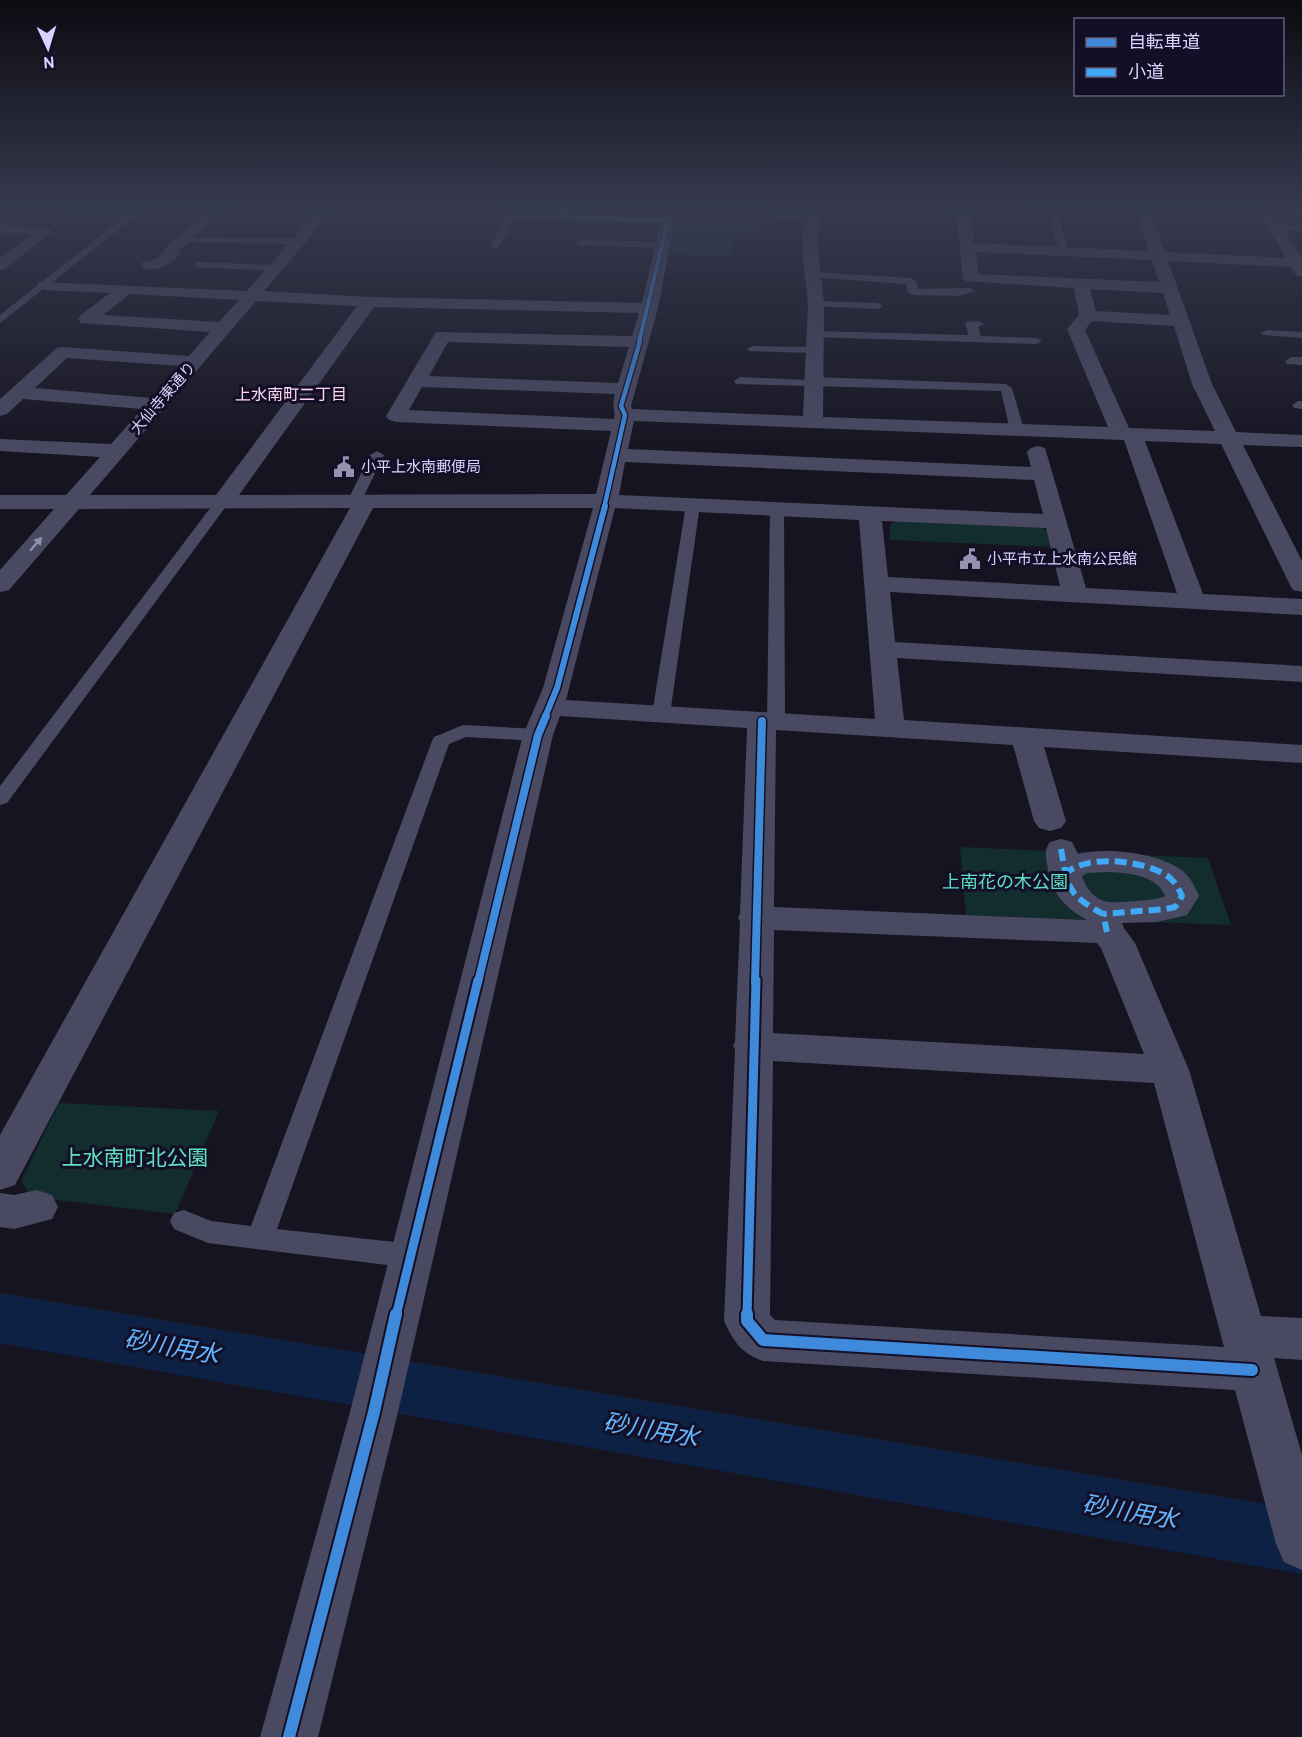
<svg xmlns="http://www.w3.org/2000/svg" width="1302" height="1737" font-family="Overpass,'Noto Sans JP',sans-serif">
<rect width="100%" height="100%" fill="#161421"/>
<!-- green -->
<g fill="#132c2d">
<path d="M675 220 739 221 803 241 762 229 761 233 735 232 730 256 672 254 668 253Z"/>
<path d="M899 520 1039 526 1049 532 1051 547 890 540V524Z"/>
<path d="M960 847 1208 858 1231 925 966 915Z"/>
<path d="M59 1103 219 1111 175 1214 32 1197 21 1181Z"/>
</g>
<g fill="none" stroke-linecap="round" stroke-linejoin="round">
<!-- canal -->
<path fill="#0d2144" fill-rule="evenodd" d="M0 1293 1302 1510V1574L0 1343Z"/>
<!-- lane -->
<g fill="#4a4962" fill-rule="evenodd">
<path d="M1048 210H1057L1069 252 1067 254 1059 252Z"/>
<path d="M132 211 140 213 0 323V315Z"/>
<path d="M509 214H560L565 217 560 220 515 219 498 248H492L490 246Z"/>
<path d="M777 214 811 215 816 218 811 221 774 219V215Z"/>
<path d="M1277 225 1302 226V232L1274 230V226Z"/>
<path d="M182 237 299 238 304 241 299 244 179 242V238Z"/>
<path d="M581 240 662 242 667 245 662 248 578 245 576 243Z"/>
<path d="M199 262 276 265 281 268 276 271 195 267V263Z"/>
<path d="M813 272 911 278 916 281 918 289 970 288 975 291 959 296 913 295 908 292 906 284 809 277 808 275Z"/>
<path d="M816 301 878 303 883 306 878 309 812 306V302Z"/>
<path d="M978 321 984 324 978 327 981 336 1036 338 1042 341 1036 344 814 337 808 334 814 331 969 335 965 324 967 322Z"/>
<path d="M1267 330 1302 332V338L1263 335 1261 333Z"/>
<path d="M753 346 814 347 820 350 814 353 749 351 747 349Z"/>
<path d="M1291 357H1302V365L1287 364 1285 361Z"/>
<path d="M740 377 810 380 815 377 1006 384 1012 388 1024 430 1017 434 1010 430 1001 391 736 384 734 381Z"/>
<path d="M1298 401H1302V409L1294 408 1292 405Z"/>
<path d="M377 451 384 455 361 502 359 505H349L347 502 370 455Z"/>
<path d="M222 498 229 502 227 505 7 803 0 805V786L217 499Z"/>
<path d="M693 501 700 505 670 714 667 718H655L652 714 686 505Z"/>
<path d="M777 505 784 509 785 722 782 726H770L767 722 770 509Z"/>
<path d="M463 725 538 729 545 731 547 735 545 739 538 741 466 737 449 744 277 1229 412 1244 422 1248 426 1256 422 1264 412 1268 208 1243 174 1229 170 1221 174 1213 184 1210 211 1221 251 1226 432 741 434 737Z"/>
</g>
<!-- street -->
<g fill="#4a4962" fill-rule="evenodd">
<path d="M60 210H140L142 213 135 217 67 214Z"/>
<path d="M206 210H222L179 251 180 254C172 265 157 272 143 268L141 265 143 262C160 258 158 260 166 247Z"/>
<path d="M318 210H333L264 291 369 297 642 303 660 224 560 221 553 217 556 210H570L569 213 673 217 675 220 658 308 631 406 632 409 803 416 808 304 802 249 805 210H819L818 249 824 304 823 417 1108 427 1067 329 1079 315 1074 288 965 281 963 278 956 210H970L974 243 1149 251 1136 210H1150L1165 252 1286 258 1258 210H1272L1302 258V277L1296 275 1291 267 1168 261 1212 384 1236 432 1302 435V447L1243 445 1302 561V592L1293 590 1290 585 1221 444 1145 441 1203 594 1302 599V615L890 592 895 642 1302 666V682L897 658 904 720 1302 745V763L1044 747 1066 821 1061 828 1050 831 1039 828 1034 821 1013 745 776 730 774 907 1087 920C1062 906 1051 891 1047 864 1046 855 1044 850 1050 842L1061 839 1072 842 1078 854C1106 847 1156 853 1180 869 1189 875 1195 886 1199 896L1187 915 1157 922 1122 923 1124 928 1135 943 1189 1070 1261 1316 1302 1318V1360L1274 1358 1302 1455V1570L1284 1562 1276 1544 1235 1390 763 1361C741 1353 734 1342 724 1321L735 1049 733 1046 735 1042 740 921 738 918 740 914 747 728 560 716 553 735 398 1412 318 1737H260L350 1412 523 735 543 688 593 508H373L15 1185 0 1190V1135L350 508 79 509 9 590 0 592V570L54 509H0V495H66L100 457 0 451V439L111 444 142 409 23 399 7 414 0 416V399L57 348 63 347 189 356 210 332 81 323 78 319 81 315 110 293 45 290 37 285 39 282 247 291ZM976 252 1152 260 1159 282 978 274ZM1090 289 1163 293 1170 315 1096 311ZM130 294 239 300 219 322 103 315ZM256 301 357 306 216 495H90ZM374 307 639 313 632 336 436 332 386 416 389 420 396 422 611 431 596 494 239 495ZM1092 321 1174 326 1192 384 1215 431 1129 428 1085 330ZM448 342 629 347 618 383 429 376ZM67 358 180 366 152 398 35 388ZM422 387 615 394C611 408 616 410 614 419L409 410ZM634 421 1124 440 1177 593 1086 588 1045 448 1038 446 1031 448 1027 452 1031 467 628 449ZM625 462 1034 480 1043 514 619 495ZM615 508 859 520 875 719 566 700ZM882 521 1046 528 1060 586 888 577ZM1109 872C1128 873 1157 875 1165 896 1161 900 1116 903 1108 902 1095 900 1085 887 1082 876L1087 873ZM774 930 1097 943 1101 948 1144 1054 773 1033ZM773 1061 1154 1083 1224 1347 775 1320 770 1315Z"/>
<path d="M0 225 46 227 53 231 6 268 0 270V258L31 235 0 233Z"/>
<path d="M37 1190 52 1195 58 1207 52 1219 14 1229 0 1227V1193L14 1195Z"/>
</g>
<!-- secondary -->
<path fill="#575674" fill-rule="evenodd" d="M0 210H14L0 219Z"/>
<!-- quiet -->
<g stroke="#3fa9f5" stroke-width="6" stroke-dasharray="12 6" stroke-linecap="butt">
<path d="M1061 849C1068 888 1067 894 1103 914L1107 932"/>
<path d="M1064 875C1085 853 1145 860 1169 877 1175 882 1179 889 1182 896L1175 907 1166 909 1103 914"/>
</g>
<defs>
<path id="cycleway-far5" d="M563 210 560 217 668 220 639 342"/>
<path id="cycleway-far4" d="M604 508 625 415 621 406 640 341"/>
<path id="cycleway-far3" d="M545 717 557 688 605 506"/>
<g id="cycleway-far2">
<path d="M478 982 538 735 546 716"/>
<path d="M755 982 762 721"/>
</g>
<g id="cycleway-far1">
<path d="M396 1316 478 980"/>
<path d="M747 1316 756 980"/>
</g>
<g id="cycleway">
<path d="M747 1314V1321L763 1340 1252 1370"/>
<path d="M289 1737 374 1412 396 1314"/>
</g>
</defs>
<!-- cycleway-far5 casing -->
<use href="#cycleway-far5" stroke="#130f26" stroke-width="5"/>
<!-- cycleway-far4 casing -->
<use href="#cycleway-far4" stroke="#130f26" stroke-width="7"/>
<!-- cycleway-far3 casing -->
<use href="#cycleway-far3" stroke="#130f26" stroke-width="9"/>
<!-- cycleway-far2 casing -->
<use href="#cycleway-far2" stroke="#130f26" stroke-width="11"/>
<!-- cycleway-far1 casing -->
<use href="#cycleway-far1" stroke="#130f26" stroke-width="13"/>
<!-- cycleway casing -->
<use href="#cycleway" stroke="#130f26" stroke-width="16"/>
<!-- cycleway-far5 -->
<use href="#cycleway-far5" stroke="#408adc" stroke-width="4"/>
<!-- cycleway-far4 -->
<use href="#cycleway-far4" stroke="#408adc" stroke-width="4.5"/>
<!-- cycleway-far3 -->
<use href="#cycleway-far3" stroke="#408adc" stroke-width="6"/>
<!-- cycleway-far2 -->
<use href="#cycleway-far2" stroke="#408adc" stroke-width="8"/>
<!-- cycleway-far1 -->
<use href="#cycleway-far1" stroke="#408adc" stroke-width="9"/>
<!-- cycleway -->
<use href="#cycleway" stroke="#408adc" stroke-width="12"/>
</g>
<!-- one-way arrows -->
<defs><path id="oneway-solid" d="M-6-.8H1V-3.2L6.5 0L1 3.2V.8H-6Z" transform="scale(1.5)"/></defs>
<use fill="#928eb0" href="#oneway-solid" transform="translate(36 544) rotate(-49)"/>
<!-- sky -->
<linearGradient id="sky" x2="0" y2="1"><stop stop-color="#0c0b12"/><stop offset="0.46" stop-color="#363a4e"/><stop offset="1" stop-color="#363a4e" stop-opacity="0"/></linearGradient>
<rect width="1302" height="453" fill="url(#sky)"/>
<!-- icons -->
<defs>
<symbol id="civic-bare" viewBox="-9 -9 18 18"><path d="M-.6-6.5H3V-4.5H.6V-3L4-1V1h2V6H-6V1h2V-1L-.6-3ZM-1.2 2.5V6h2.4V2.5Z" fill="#9591b1" stroke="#130f26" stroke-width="2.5" paint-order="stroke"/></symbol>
</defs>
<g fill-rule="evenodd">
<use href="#civic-bare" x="329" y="452" width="30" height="30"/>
<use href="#civic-bare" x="955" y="544" width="30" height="30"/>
</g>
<g text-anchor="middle" stroke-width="6" stroke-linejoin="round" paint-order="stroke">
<!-- far-street labels -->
<g font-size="15" fill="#d9d4ff" stroke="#130f26">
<text transform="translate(163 398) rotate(-49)" y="5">大仙寺東通り</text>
</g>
<!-- far-poi labels -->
<g font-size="15" fill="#d9d4ff" stroke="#130f26" text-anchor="start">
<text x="361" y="472">小平上水南郵便局</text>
<text x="987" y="564">小平市立上水南公民館</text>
</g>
<!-- far-neighbourhood labels -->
<g font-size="16" fill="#ffd6f0" stroke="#130f26">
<text x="291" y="400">上水南町二丁目</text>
</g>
<!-- park labels -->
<g font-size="18" fill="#5fe0c0" stroke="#130f26">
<text x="1005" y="888">上南花の木公園</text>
</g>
<!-- near-park labels -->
<g font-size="21" fill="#5fe0c0" stroke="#130f26">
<text x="135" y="1165">上水南町北公園</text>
</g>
<!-- near-water labels -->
<g font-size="24" font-style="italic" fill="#62b6ff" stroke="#130f26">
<text transform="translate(172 1347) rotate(10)" y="8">砂川用水</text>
<text transform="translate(651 1430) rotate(10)" y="8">砂川用水</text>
<text transform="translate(1130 1512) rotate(10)" y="8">砂川用水</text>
</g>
</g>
<!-- legend -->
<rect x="1074" y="18" width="210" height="78" fill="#130f26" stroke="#625e7d" stroke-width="1.5"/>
<rect x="1086" y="38" width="30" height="9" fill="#408adc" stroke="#625e7d" stroke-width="1.5"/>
<text x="1128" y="48" font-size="18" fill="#d9d4ff">自転車道</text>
<rect x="1086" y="68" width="30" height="9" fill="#3fa9f5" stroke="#625e7d" stroke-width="1.5"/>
<text x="1128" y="78" font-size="18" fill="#d9d4ff">小道</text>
<!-- north arrow -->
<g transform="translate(48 48) rotate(176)" stroke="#130f26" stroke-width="4.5" paint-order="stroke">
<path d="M0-4.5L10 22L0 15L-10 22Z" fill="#d9d4ff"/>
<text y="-9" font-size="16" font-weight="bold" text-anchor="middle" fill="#d9d4ff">N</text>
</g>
</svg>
